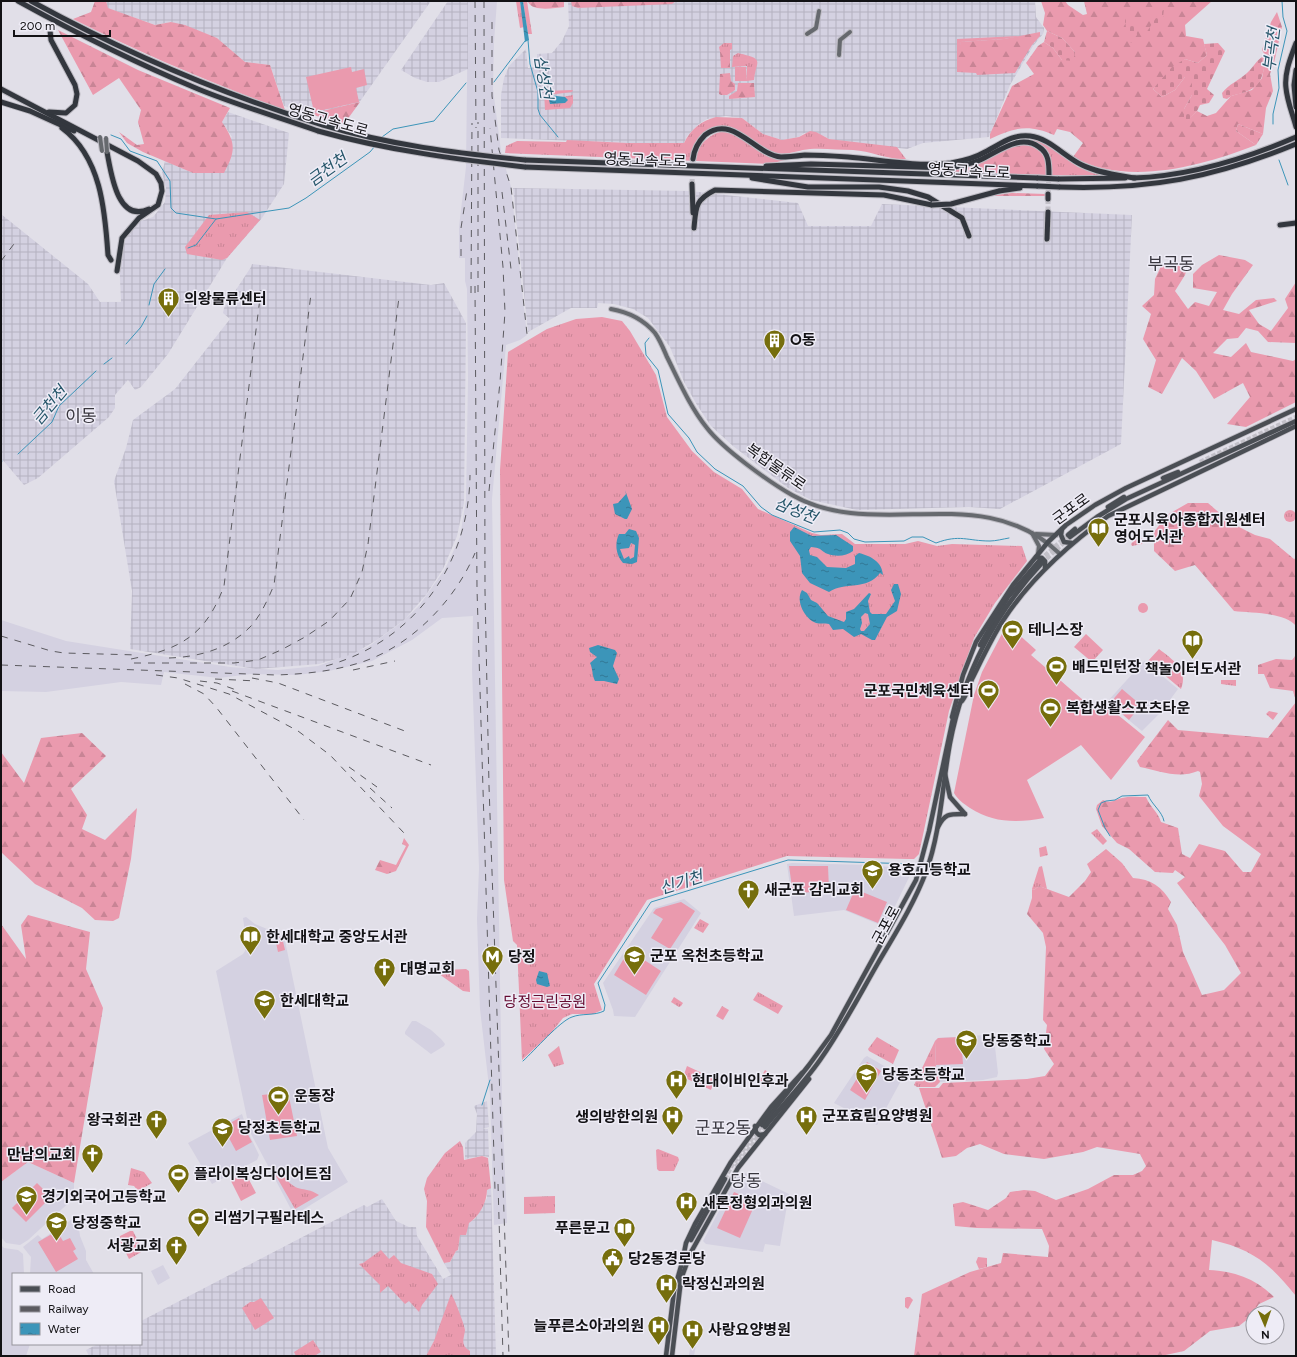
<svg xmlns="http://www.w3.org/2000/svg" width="1297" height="1357" font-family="Figtree,'Noto Sans KR',sans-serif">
<defs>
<pattern id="industrial-grid" width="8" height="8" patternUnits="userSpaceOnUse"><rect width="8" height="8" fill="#d4d1e1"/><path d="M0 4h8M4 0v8" fill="none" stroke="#b5b2c0"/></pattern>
<pattern id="grass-tufts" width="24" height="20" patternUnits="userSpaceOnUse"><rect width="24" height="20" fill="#ea9aae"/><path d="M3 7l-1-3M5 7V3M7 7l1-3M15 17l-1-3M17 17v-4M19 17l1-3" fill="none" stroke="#c88495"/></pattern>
<pattern id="forest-firs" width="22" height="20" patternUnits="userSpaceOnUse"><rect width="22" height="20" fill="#ea9aae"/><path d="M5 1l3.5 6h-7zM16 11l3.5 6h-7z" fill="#c88495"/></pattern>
<pattern id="cemetery-stones" width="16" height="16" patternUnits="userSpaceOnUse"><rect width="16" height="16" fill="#ea9aae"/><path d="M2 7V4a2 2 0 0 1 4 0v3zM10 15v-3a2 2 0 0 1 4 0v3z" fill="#c88495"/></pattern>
<pattern id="water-ripples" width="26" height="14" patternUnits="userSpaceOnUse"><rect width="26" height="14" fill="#3c95b9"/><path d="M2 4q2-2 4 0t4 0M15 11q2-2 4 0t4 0" fill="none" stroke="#317895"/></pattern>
</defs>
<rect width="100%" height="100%" fill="#e1dfe8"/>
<!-- built -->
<g fill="#d4d1e1">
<path d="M468 1H497L494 42 493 89 501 151 511 187 527 335 520 340 506 345 492 499 502 1102 507 1223 494 1225 490 1095 480 1009 477 919 479 868 472 669 473 616 442 618 412 640 372 661 329 671 297 675 251 674 219 678 164 672 161 685 121 682 46 692 1 691V620L66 641 230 667 278 670 318 666 368 647 398 625 418 607 445 569 460 537 466 500 468 379 467 289 465 281V258H459V227L466 167Z"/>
<path d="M1144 661 1178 689 1161 712 1142 731 1107 702Z"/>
<path d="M792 863 867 865 913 869 885 927 844 910 794 916 787 864Z"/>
<path d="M684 899 701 913 635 1017 614 1016 613 1010 603 983 654 908Z"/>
<path d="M246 917 255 924 284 936 328 1148 348 1182 296 1214 293 1213 250 1132 216 971 243 954 245 951 246 939 243 918Z"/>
<path d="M412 1021H416L431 1030 441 1039 445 1044 444 1046 431 1054 405 1034V1032Z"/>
<path d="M986 1035 994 1038 998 1073 997 1077 983 1080 940 1082 936 1067 934 1048 935 1041 938 1038Z"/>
<path d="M867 1056 903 1077 877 1125 834 1103 864 1058Z"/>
<path d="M242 1114 248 1132 259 1155 257 1160 212 1184 188 1143Z"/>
<path d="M28 1162 74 1183V1198L28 1240 20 1245 6 1243 1 1237V1182Z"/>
<path d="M743 1172 789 1194 780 1246 765 1244 763 1252 706 1244 703 1241 739 1173Z"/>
<path d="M77 1216 80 1236 86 1251V1260L94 1274H30L31 1257 23 1247 38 1235 42 1239Z"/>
<path d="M1 1245 4 1248 18 1250 23 1254 24 1274H13V1344H30L26 1356H1Z"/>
<path d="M163 1265 170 1278 158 1285 151 1271Z"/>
<path d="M691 1343 696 1344 694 1356 689 1355Z"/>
</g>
<!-- industrial -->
<g fill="url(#industrial-grid)">
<path d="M106 1H431L344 124 284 106 270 65 245 62 217 38 171 22 155 25 107 8Z"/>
<path d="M448 1H468V69L439 82H427L415 78 401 70Z"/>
<path d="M568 1H1035L1036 17 1044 28 1043 34 1033 46 1010 85 989 137 923 143 907 149 856 143 829 139 824 136 804 133 799 137 782 140 763 134 742 118 726 116 707 119 699 124 687 136 684 143H627L501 138V95L504 78 509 66 526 49 528 68 537 67V54L552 53 562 41 569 26Z"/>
<path d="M228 112 289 133 284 184 262 218 227 258 168 354 141 387 135 390 128 380 115 395V408L109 417 38 478 24 485 1 458V214L88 284 100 302H121L119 255 128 234 138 222 153 217 165 202 166 188 162 173 165 161 193 173 232 137 222 122Z"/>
<path d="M513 188 690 191 798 203 808 226H871L882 204 1132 215 1121 444 1000 509 969 507 857 510 811 500 788 488 733 446 711 426 697 405 684 382 670 347 648 318 633 309 614 304 598 303 597 308H571L528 332Z"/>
<path d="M252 264 431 285 444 283 466 323 464 503 457 536 443 569 426 595 404 620 377 640 353 654 319 664 256 669 130 649 132 591 114 481 126 448 133 420 175 389 230 319 223 313 224 308 251 267Z"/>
<path d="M487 1101 489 1127 483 1129H488L489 1157 482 1156 465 1159V1143L476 1132 477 1114 474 1106Z"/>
<path d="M491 1188 496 1356H89L86 1350 98 1344H141V1321L364 1205 367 1207 382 1199 396 1221 409 1227H416L417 1236 443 1279 451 1275 444 1263 450 1262 456 1251 458 1250 460 1235 466 1231 469 1222 475 1219 487 1198V1190Z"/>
</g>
<!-- grass -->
<g fill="url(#grass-tufts)">
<path d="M516 1H520L524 27 520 28Z"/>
<path d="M523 1H527L532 34H528Z"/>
<path d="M1020 36 1004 39 961 42 957 72V39Z"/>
<path d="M724 43H732V47H726V52H720L719 47Z"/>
<path d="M738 53C766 60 756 59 754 80L747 81V66L732 67 733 56Z"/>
<path d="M573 90 572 92 548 95 557 98 573 95V103L570 108 545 110 544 91Z"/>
<path d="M716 117 742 118 763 134 782 140 799 137 810 131 816 132 829 139 897 147 906 159C888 160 871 151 853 150 839 150 824 148 810 149 798 150 786 156 774 153 747 148 740 114 707 131 697 135 692 148 691 158 704 139 720 121 744 139 749 143 753 148 759 151 768 156 778 158 789 159L769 164 505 153 506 146 517 141 566 142 567 140 627 143H684C691 129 701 121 716 117Z"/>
<path d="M1033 139 1045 144 1078 167 1106 176 1051 175 1033 141Z"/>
<path d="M247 212 260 220 227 258 222 260 187 254 185 247 209 215Z"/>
<path d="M602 317 622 321 630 331 656 375 667 417 692 451 714 472 742 489 758 509 812 533 821 535 842 534 855 544H905L918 541 937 546 952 544 1022 546 1027 561 995 603 974 638 949 711 919 854 914 859H908L787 856 647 900 594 984 602 1010 593 1014H572L563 1018 551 1033 522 1060 517 945 513 941 504 880 500 470 508 352 547 329 576 319Z"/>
<circle cx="1290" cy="516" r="6"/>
<path d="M1138 536 1144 540 1142 544 1132 546 1131 544Z"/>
<circle cx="1143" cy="608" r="5"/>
<path d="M1086 634 1103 650 1092 662 1074 647Z"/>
<path d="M1159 649C1172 659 1189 670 1181 689L1148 661Z"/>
<path d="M1221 680H1236V686L1221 684Z"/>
<path d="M1269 711 1278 713 1273 720 1266 714Z"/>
<path d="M1097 829 1107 841 1103 845 1091 833Z"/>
<path d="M1046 846 1048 855 1040 857 1039 848Z"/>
<path d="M1042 866 1047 889 1039 886 1034 890 1032 889 1039 867Z"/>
<path d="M700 919 709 924 703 933 694 928Z"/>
<path d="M466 969 469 971 470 992 463 991 439 974 445 970Z"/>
<path d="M758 992 783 1006 778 1014 753 1000Z"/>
<path d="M674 997 683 1003 681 1006 679 1007 671 1002Z"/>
<path d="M722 1006 729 1010 723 1020 716 1016Z"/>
<path d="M877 1037 899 1050 893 1064 869 1051 868 1049Z"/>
<path d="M935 1041 936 1067 940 1082 935 1087H917L914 1085Z"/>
<path d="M559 1046 564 1064 554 1067 548 1055Z"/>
<path d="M687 1066 715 1079 711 1090 683 1077Z"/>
<path d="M765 1070 771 1074 765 1086 758 1082Z"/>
<path d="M460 1141 463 1147 464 1160 482 1156 488 1158 491 1188 487 1190C487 1202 479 1217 469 1223L466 1235H460L458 1250 456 1251 450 1262 444 1263 426 1227 427 1201 424 1189 427 1178 445 1153Z"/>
<path d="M658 1149 678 1157 679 1160 674 1171H659L657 1169 656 1150Z"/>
<path d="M131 1168 144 1172 152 1183 138 1191 134 1186 128 1185Z"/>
<path d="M244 1173 246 1174 256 1193 241 1201 231 1181Z"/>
<path d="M282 1173C297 1196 302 1184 319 1195L295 1209 276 1176Z"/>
<path d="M555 1196V1213L524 1214V1197Z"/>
<path d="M130 1231H133L143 1251 129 1259 119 1239 120 1236Z"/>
<path d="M381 1250 389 1259 394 1255 401 1263 432 1274 438 1284 422 1305 419 1312 409 1301 405 1304 388 1286 380 1293V1285L359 1264 363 1263Z"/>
<path d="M978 1257 987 1258V1267L979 1269 976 1262Z"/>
<path d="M451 1294C454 1297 465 1326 465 1330 464 1339 460 1345 470 1351V1355L426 1356 434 1341Z"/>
<path d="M907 1297H910L913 1300 908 1309 905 1307V1298Z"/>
<path d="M261 1298 274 1318 255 1330 242 1308 250 1302H254Z"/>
<path d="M313 1340 321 1352 314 1356H296L294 1352Z"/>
</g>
<!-- forest -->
<g fill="url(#forest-firs)">
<path d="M95 1H106L108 8 155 25 171 22 185 25 217 38 245 62 270 65 285 110C213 84 143 54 73 19L91 12Z"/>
<path d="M564 1V7C554 8 533 12 528 2Z"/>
<path d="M571 1H676L672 4 578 8 572 6Z"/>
<path d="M1041 1H1065L1068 5 1083 15 1087 14 1084 1H1212L1185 25 1186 36 1203 39 1207 55 1198 63 1185 59 1153 89 1162 97 1175 90 1185 77H1192V95L1184 109V124L1197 111 1207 116 1216 113 1231 96 1252 90 1262 78 1266 57 1262 50 1271 22 1277 12 1282 27 1274 63 1270 74 1273 91 1266 108 1263 134 1238 124 1236 131 1256 145C1202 166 1127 187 1073 157L1083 143 1070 132 1057 129 1054 135C1029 124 1015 127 990 139V134L1012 86 1034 74 1026 63 1038 46 1044 42 1053 48 1062 60 1075 52 1062 38 1047 31 1043 25 1045 13Z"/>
<path d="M58 30 138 70 230 108 222 122C236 143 236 151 224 173H193L143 152 127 143 119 132 137 145 144 144 138 122 141 110 119 78 93 95Z"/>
<path d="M1040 32V36L1032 45 1015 73 977 75 976 73 957 72V55L961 42 1004 39Z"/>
<path d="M726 47H732V49L730 50V68H721L720 52H726Z"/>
<path d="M730 73 731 81 735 84V90L727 95H721L719 94 720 74Z"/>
<path d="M738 83H754L755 97 729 99V96L737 91Z"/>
<path d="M360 102 344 124 310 114Z"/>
<path d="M1028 144C1045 152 1047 156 1047 175L941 172 972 165 1016 145Z"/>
<path d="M1012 193 1046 194V196H986Z"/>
<path d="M1219 255 1245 260 1253 265 1232 294 1223 310 1239 314 1256 300 1274 298 1277 301 1249 310 1259 324 1271 331 1288 308 1285 299 1296 282V343L1268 342 1258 331 1246 328 1238 338 1227 339 1213 353 1231 357 1246 343 1251 352 1293 361 1296 359V402L1246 427 1227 424 1250 397 1243 383 1214 399 1196 371 1182 358 1162 394 1148 387 1156 360 1143 339 1151 314 1142 306 1154 295 1155 279 1162 264 1188 265 1185 275 1175 291 1188 309 1195 302 1209 306 1217 292 1193 288V274L1202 265Z"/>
<path d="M1188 503H1208L1231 523 1255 535 1270 539 1294 559 1296 558V626C1285 612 1251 613 1234 611L1195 565 1175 571 1154 551V532L1167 515Z"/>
<path d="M1296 655V701L1293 691 1270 688 1264 674H1258V665L1276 659 1292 660Z"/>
<path d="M1296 702V1296C1271 1265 1253 1249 1212 1240L1209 1270C1235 1271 1256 1279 1274 1297L1259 1304 1249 1318 1239 1326 1210 1331 1184 1351 1161 1356H914L922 1294 970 1272 1001 1263 1003 1253 1048 1257 1049 1246 1042 1229 976 1228 955 1226 953 1204 963 1202 988 1210 1006 1198 1010 1192 1024 1190 1035 1191 1056 1200 1088 1189 1114 1175H1133L1142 1171 1146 1166 1140 1154 1097 1147 1083 1152 1044 1159 1004 1154 980 1144 967 1148 956 1156 942 1158 919 1088H939L943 1083 1027 1079 1045 1076 1054 1064 1044 1049 1047 1025 1043 1020 1046 947 1043 933 1027 914 1032 898V889L1034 890 1039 886 1069 897 1085 881 1091 872 1087 864 1106 849 1122 863 1133 878C1151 879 1162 887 1171 902L1168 909 1177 925 1183 952 1202 995 1224 990 1241 973 1225 945 1177 883 1185 877 1175 870 1173 873 1155 872 1129 849 1117 843 1102 826 1096 809 1097 805 1103 800C1112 804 1113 800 1122 798 1129 796 1138 797 1146 797 1150 807 1158 812 1161 822L1178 828 1182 854 1190 858 1199 844 1225 851 1243 872H1251L1261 854 1223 826 1199 796 1202 784 1200 772 1198 771C1179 779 1159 771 1140 767L1137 761 1168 720 1178 730 1268 738Z"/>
<path d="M82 733 106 756 71 789 87 815 82 829 105 840 137 808 131 859 119 918 113 921 95 920 82 908 35 884 1 852V752L24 783 41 738Z"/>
<path d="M404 838 409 845 396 871 387 874 375 870 380 860 396 865 406 846 402 844Z"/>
<path d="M28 915 90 932 86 969 103 1008 74 1183 28 1162 1 1182V924L26 959 21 925Z"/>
</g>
<!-- cemetery -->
<g fill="url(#cemetery-stones)">
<path d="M1159 1 1165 2 1163 17 1149 40 1142 39 1156 18Z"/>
<path d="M1127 15 1134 18 1137 35 1131 43 1128 40 1125 21Z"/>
<path d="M1047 31 1062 38 1075 52 1073 61 1062 60 1053 48 1044 42Z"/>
<path d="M1218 43 1225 51 1207 89 1214 95 1209 103 1200 105 1197 111 1184 125V109L1192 95V77H1185L1175 90 1162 97 1153 89 1172 67 1185 59 1198 63 1207 55 1204 44Z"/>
<path d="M1262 57H1266C1263 75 1262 88 1242 93 1236 95 1231 95 1227 99L1223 98 1222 93C1229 84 1238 81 1247 73 1252 69 1255 62 1262 57Z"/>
<path d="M1238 124 1263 134 1256 145 1236 131Z"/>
</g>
<!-- pitch -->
<g fill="#ea9aae">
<path d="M351 67 352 72 364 69 367 85 356 88 359 102 314 112 306 77Z"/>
<path d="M735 67H746L747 81H735Z"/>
<path d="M1007 624 1036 650 1031 655 1098 713 1106 702 1107 706 1145 737 1111 780 1081 745 1027 780 1044 818C1017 823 993 823 970 808 963 803 958 800 954 793L974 695 982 672Z"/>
<path d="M1122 689 1141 705 1129 720 1110 703Z"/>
<path d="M789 866H828L829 890 793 894Z"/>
<path d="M855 889 887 902 878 923 846 910Z"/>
<path d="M681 902 695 911 670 949 651 938 663 919 653 913 656 909Z"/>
<path d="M282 937 285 950 278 952 275 938Z"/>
<path d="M526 947H538L539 954H526Z"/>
<path d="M629 950 661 971 646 995 614 975Z"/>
<path d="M526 955H540L537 960 531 962 526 958Z"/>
<path d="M961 1037 963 1064 936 1065 935 1041 938 1038Z"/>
<path d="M867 1062 881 1071 865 1100 850 1090Z"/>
<path d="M288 1092 297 1136 270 1140 262 1095Z"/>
<path d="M239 1118 252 1142 236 1151 223 1127Z"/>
<path d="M37 1183 51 1197 26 1222 12 1208Z"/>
<path d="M734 1192 756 1202 740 1238 717 1228Z"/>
<path d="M57 1231 63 1241 70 1238 76 1249 73 1251 78 1259 56 1272 38 1242Z"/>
</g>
<!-- water -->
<g fill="url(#water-ripples)" fill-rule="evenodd">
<path d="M520 1H523L529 40 525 42Z"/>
<path d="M548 95 565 97 568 100 565 103 550 104Z"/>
<path d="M625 490 632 509 627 519H625L615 514 613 504 618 503 626 494Z"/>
<path d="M794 527 812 536 836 535 853 546V551C847 556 836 557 828 554 820 551 823 548 811 547L809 550 810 555 817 557 827 567 846 568 855 564V556L859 553C870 556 882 561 883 575L880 573C867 591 845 581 829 592L810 583 802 573 800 556 790 541V532Z"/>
<path d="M629 529 636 531 639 538 637 562 632 564 623 563C615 554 615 542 619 534H625ZM631 543 635 545 634 557 630 559 629 556 624 559 620 549 629 548Z"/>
<path d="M894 584H898L901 594 897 611 887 617 875 640H872L861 634 854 637 843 629 833 630 829 624C825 623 819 624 816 623 805 619 795 601 802 590L807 593 811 600 817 603 828 616 844 622 846 619V612L854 609 869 593 871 594 868 601 870 612 872 614H886L895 601 891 590ZM865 613 868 614 870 624 864 631H861L860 629 862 623 861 617Z"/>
<path d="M598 645 615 650 617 653 613 666 619 679 617 684 604 681H595C592 676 593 669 590 663L597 657 590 652 589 648Z"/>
<path d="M539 971 547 973 550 986 547 987 537 984 536 980Z"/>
</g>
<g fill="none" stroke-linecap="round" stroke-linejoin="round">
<!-- stream -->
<g stroke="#3c95b9" stroke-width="1">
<path d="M528 40 530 64 538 92V109L540 115 558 137"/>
<path d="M494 82 525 41"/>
<path d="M1273 124V114L1279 88 1278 70 1287 31 1283 17 1282 1"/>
<path d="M111 135 121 139 130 151 157 161 170 181 171 208 176 213 216 219"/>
<path d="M382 137 393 129 434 121 466 83"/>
<path d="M1279 160 1288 185"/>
<path d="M188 248 196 245 216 219 289 208 306 198 370 152 375 146"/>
<path d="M149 305 154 284 165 269"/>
<path d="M649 338 645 343 646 355 658 370 668 414 689 438 697 452 715 469 743 486 761 507 772 515 814 532 840 530 848 533 854 539 865 542 904 541 912 537H923L936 543C960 534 967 541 990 541 996 541 1003 539 1009 538"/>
<path d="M126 344 141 327 147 316"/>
<path d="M104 364 112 358"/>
<path d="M18 454 52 422 59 406 96 371"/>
<path d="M1 461H2"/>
<path d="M1110 836 1105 828 1098 810 1101 803 1106 801 1115 800 1122 796 1148 795C1152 805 1162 811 1164 821"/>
<path d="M523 1061C535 1050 560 1021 572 1017 582 1013 594 1016 604 1011L605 1005 598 983 651 902 788 860 913 864"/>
<path d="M482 1105 490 1080"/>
</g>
<!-- primary-tunnel -->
<g stroke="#c2c0c8" stroke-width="4.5" stroke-dasharray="4.5 2" stroke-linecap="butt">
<path d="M1200 462 1296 417"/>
<path d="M1040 560 1068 535"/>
<path d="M1042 563 1070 537"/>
<path d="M736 1167 765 1127"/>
<path d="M725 1179 732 1165 762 1125"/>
</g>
<!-- highway-tunnel -->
<g stroke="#c2c0c8" stroke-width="5" stroke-dasharray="5 2.5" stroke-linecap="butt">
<path d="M692 184 693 159"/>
<path d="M1048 194 1049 175"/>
<path d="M1048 199V212"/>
</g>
<defs>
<g id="secondary">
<path d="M807 34 816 28 819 11"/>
<path d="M839 55 840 40 850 32"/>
<path d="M611 309C628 312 644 320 655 333 660 340 664 350 667 357 679 381 690 407 707 428 723 449 769 482 792 495 876 543 982 478 1060 554"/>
<path d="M1032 533 1039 546 1038 554"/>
<path d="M1036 534 1056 535"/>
</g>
<g id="primary">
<path d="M1163 478 1178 472"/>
<path d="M1108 507 1124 497"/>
<path d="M1062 529 1061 535 1064 542 1072 543"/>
<path d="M1068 535 1075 529"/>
<path d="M1070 537 1097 517 1126 499 1296 421"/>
<path d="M1036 557 1042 558 1045 561V568"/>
<path d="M980 645 1008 597 1040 560"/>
<path d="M962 701C967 694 969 687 972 679 982 659 992 637 1004 619 1031 578 1068 545 1108 516L1296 426"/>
<path d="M952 717 963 675 976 642 1013 585 1048 542 1066 525 1095 505 1126 488 1296 409"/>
<path d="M945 774 950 797 965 814"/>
<path d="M938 827C945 813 950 814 965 814"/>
<path d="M762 1125 809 1065 831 1035 916 880 929 831 954 714"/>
<path d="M755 1126 756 1132 759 1135 765 1134"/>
<path d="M765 1127C783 1104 804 1083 820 1060 842 1029 859 996 878 963 895 934 914 904 926 872 941 831 942 786 950 743 963 675 995 613 1042 563"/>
<path d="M691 1240 725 1179"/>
<path d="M684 1253 686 1243 695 1224 731 1162 771 1107 802 1073"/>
<path d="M690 1254 738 1168 809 1079"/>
<path d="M666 1356 674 1291 685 1252"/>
<path d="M672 1356 681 1279 691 1252"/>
</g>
<g id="highway">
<path d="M18 1C76 33 136 63 198 89 237 105 278 117 318 131"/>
<path d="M31 1C124 52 221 94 323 125"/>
<path d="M1296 43C1291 57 1284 73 1286 88 1287 101 1293 115 1296 127"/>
<path d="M1296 70 1294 85 1296 107"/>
<path d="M1 89 138 161 156 174 161 183 162 191 158 205 139 218 122 238 117 271"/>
<path d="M1 102 30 111 74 131"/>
<path d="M49 112 66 113 75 105 77 94 75 85 51 40 50 30"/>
<path d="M62 128C101 157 105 210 108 255L111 260"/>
<path d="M107 152C111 172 117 224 149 209"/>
<path d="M693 159C694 149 698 142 705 135 733 113 755 155 781 157 789 157 797 156 805 155 819 155 834 156 848 157 881 160 917 167 951 163 963 161 975 158 985 152 1001 144 1012 134 1030 136 1049 138 1065 157 1082 165 1098 173 1118 175 1135 178"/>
<path d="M525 160 1038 178"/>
<path d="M766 166 811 164 950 168C960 166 971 164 980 160 998 152 1020 133 1039 147 1049 153 1049 164 1049 175"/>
<path d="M525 167 1038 186"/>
<path d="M752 178 808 187H879L908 191 928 197 962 218 969 236"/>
<path d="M1133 178C1189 176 1245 159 1296 137"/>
<path d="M1058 179 1125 178"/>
<path d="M692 184 693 213"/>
<path d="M1059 187C1149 190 1213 178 1296 144"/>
<path d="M999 191 1020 188"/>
<path d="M1048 199V194"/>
<path d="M1280 225 1296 223"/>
<path d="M694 228C696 207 695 200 715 190L884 195 932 205"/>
<path d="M1047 239 1048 212"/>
</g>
</defs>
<!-- secondary casing -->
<use href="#secondary" stroke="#bcbac2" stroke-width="6"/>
<!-- primary casing -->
<use href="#primary" stroke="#bcbac2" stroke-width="6"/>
<!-- highway casing -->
<use href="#highway" stroke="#bcbac2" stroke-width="7"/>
<!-- secondary -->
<use href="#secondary" stroke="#66696e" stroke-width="4"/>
<!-- primary -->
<use href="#primary" stroke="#4a4e54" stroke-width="4.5"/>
<!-- highway -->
<use href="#highway" stroke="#33373e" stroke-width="5"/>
<!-- rail -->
<g stroke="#5c5b60" stroke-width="1" stroke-dasharray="7 7" stroke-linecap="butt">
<path d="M475 1 476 128"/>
<path d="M484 1 485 591 489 786 509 1356"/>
<path d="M492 22V96L499 150 511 187 527 334"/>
<path d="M502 192 511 269"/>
<path d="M461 256V228L467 190"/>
<path d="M1 261 17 240"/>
<path d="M475 286 477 589 495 1190"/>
<path d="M478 292V122"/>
<path d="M471 293 472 123"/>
<path d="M489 491 500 382 505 312 503 267 490 128"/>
<path d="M1 636 51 651 64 653 138 655"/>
<path d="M169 658C199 657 229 649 251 626 261 615 268 599 274 585L311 294"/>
<path d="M131 659C181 649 206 635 224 586L261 290"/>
<path d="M134 663H234L258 660 281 650 305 637 329 621 350 599 362 572 368 544 399 297"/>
<path d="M1 665 276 675C306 674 336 671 365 661 413 644 456 599 475 553"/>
<path d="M326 666C414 642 469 565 470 475"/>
<path d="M353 670 395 661"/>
<path d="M156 675 178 678 229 694 298 731 330 755 404 833"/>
<path d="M252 678 278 683 410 733"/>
<path d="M215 679 257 681"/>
<path d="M200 681 217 683 239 691"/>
<path d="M185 684 204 694 216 707 304 820"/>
<path d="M232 691 431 765"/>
<path d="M349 767 377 787"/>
<path d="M370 788 392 808"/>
<path d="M498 1184 503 1356"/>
</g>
<defs>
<g id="secondary-bridge">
<path d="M100 137 102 151"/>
<path d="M106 138 107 152"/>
</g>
<g id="highway-bridge">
<path d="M323 125C389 145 456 153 525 160"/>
<path d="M318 131C386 150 455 159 525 167"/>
<path d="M1038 178 1058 179"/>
<path d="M1038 186 1059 187"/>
<path d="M932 205 951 204 999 191"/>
</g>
</defs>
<!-- secondary-bridge casing -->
<use href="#secondary-bridge" stroke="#bcbac2" stroke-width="6" stroke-linecap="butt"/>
<!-- highway-bridge casing -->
<use href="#highway-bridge" stroke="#bcbac2" stroke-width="7" stroke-linecap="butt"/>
<!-- secondary-bridge -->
<use href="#secondary-bridge" stroke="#66696e" stroke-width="4"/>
<!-- highway-bridge -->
<use href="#highway-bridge" stroke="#33373e" stroke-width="5"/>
</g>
<!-- icons -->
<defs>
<symbol id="building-pin" viewBox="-11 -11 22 30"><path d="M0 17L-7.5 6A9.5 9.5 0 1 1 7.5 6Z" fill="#766e0c" stroke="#eeecf6"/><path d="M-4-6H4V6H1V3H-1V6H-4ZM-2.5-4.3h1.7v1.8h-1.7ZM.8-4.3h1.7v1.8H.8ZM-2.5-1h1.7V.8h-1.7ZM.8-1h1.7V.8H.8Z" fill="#fff"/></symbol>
<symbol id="library-pin" viewBox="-11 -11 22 30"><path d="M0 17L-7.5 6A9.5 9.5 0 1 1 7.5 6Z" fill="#766e0c" stroke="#eeecf6"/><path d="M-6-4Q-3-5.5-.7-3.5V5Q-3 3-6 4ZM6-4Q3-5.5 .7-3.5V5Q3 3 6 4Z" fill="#fff"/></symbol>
<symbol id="stadium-pin" viewBox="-11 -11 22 30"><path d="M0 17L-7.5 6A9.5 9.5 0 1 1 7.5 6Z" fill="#766e0c" stroke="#eeecf6"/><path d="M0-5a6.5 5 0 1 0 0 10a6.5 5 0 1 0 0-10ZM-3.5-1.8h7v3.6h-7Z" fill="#fff"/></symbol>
<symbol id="school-pin" viewBox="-11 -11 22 30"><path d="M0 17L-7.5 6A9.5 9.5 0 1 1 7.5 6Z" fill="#766e0c" stroke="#eeecf6"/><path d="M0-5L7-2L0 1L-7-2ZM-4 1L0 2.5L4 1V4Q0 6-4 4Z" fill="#fff"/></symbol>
<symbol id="church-pin" viewBox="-11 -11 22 30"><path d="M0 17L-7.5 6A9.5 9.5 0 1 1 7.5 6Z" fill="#766e0c" stroke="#eeecf6"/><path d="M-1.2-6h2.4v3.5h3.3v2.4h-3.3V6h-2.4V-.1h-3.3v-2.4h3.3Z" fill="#fff"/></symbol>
<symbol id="metro-pin" viewBox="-11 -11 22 30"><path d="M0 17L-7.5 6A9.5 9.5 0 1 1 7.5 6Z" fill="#766e0c" stroke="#eeecf6"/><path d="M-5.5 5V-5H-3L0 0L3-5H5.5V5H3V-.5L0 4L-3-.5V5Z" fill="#fff"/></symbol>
<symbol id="university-pin" viewBox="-11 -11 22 30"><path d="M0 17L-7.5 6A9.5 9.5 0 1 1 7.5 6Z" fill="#766e0c" stroke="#eeecf6"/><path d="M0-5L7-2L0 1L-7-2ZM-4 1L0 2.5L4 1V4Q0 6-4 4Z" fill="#fff"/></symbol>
<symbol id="hospital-pin" viewBox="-11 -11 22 30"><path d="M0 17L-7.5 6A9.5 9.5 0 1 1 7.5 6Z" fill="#766e0c" stroke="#eeecf6"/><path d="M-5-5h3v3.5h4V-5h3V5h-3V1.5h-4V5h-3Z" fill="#fff"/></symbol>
<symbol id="civic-pin" viewBox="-11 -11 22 30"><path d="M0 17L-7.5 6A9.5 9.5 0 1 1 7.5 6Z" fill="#766e0c" stroke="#eeecf6"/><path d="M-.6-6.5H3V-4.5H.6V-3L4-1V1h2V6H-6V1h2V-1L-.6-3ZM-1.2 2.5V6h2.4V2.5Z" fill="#fff"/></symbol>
</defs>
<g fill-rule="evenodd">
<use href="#building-pin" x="156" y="286" width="25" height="34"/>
<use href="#building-pin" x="762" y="328" width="25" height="34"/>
<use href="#library-pin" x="1086" y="516" width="25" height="34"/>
<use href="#stadium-pin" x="1000" y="618" width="25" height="34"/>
<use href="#library-pin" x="1180" y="628" width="25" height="34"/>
<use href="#stadium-pin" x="1044" y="654" width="25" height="34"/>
<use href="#stadium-pin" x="976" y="678" width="25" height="34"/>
<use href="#stadium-pin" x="1038" y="696" width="25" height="34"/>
<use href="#school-pin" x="860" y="858" width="25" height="34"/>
<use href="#church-pin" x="736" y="878" width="25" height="34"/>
<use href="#library-pin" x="238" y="924" width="25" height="34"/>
<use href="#school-pin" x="622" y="944" width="25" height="34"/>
<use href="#metro-pin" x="480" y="944" width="25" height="34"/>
<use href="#church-pin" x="372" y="956" width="25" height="34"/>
<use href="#university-pin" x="252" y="988" width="25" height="34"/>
<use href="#school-pin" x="954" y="1028" width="25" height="34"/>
<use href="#school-pin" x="854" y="1062" width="25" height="34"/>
<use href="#hospital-pin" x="664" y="1068" width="25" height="34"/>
<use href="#stadium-pin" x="266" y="1084" width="25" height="34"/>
<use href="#hospital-pin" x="794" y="1104" width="25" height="34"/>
<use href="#hospital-pin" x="660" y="1104" width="25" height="34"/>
<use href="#church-pin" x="144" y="1108" width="25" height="34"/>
<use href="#school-pin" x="210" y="1116" width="25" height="34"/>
<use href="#church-pin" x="80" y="1142" width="25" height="34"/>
<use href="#stadium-pin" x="166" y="1162" width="25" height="34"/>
<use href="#school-pin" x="14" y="1184" width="25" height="34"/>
<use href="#hospital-pin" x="674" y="1190" width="25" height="34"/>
<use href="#stadium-pin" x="186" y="1206" width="25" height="34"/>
<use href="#school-pin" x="44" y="1210" width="25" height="34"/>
<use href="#library-pin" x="612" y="1216" width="25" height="34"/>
<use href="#church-pin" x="164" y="1234" width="25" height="34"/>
<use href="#civic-pin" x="600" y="1246" width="25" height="34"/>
<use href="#hospital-pin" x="654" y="1272" width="25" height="34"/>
<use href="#hospital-pin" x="646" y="1314" width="25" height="34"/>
<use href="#hospital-pin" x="680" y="1318" width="25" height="34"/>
</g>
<g text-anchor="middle" stroke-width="3" stroke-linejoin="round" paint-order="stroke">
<!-- street labels -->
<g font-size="15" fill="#131215" stroke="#eeecf6">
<text transform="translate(328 120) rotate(16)" y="5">영동고속도로</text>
<text transform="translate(645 160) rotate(2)" y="5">영동고속도로</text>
<text transform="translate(969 171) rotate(3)" y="5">영동고속도로</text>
<text transform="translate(776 467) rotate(35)" y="5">복합물류로</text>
<text transform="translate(1071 509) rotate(-36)" y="5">군포로</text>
<text transform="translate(886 925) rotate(-62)" y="5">군포로</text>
</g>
<!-- poi labels -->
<g font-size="15" font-weight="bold" fill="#131215" stroke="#eeecf6" text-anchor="start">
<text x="184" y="304">의왕물류센터</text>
<text x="790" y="345">O동</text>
<text x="1114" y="525">군포시육아종합지원센터<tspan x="1114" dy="17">영어도서관</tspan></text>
<text x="1028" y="635">테니스장</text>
<text x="1072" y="672">배드민턴장</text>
<text x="1193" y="674" text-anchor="middle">책놀이터도서관</text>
<text x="974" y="696" text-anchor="end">군포국민체육센터</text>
<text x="1066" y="713">복합생활스포츠타운</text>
<text x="888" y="875">용호고등학교</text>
<text x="764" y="895">새군포 감리교회</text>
<text x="266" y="942">한세대학교 중앙도서관</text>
<text x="650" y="961">군포 옥천초등학교</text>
<text x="508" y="962">당정</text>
<text x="400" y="974">대명교회</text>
<text x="280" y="1006">한세대학교</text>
<text x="982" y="1046">당동중학교</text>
<text x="882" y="1080">당동초등학교</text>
<text x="692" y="1086">현대이비인후과</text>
<text x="294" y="1101">운동장</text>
<text x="822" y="1121">군포효림요양병원</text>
<text x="658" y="1122" text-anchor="end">생의방한의원</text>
<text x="142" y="1125" text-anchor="end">왕국회관</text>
<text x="238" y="1133">당정초등학교</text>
<text x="76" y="1160" text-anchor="end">만남의교회</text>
<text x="194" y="1179">플라이복싱다이어트짐</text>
<text x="42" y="1202">경기외국어고등학교</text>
<text x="702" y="1208">새론정형외과의원</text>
<text x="214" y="1223">리썸기구필라테스</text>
<text x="72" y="1228">당정중학교</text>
<text x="610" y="1233" text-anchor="end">푸른문고</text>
<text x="162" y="1251" text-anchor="end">서광교회</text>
<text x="628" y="1264">당2동경로당</text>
<text x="682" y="1289">락정신과의원</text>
<text x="644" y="1331" text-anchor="end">늘푸른소아과의원</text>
<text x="708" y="1335">사랑요양병원</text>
</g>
<!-- park labels -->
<g font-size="15" fill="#650c31" stroke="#eeecf6">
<text x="545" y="1007">당정근린공원</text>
</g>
<!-- water labels -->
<g font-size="16" font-style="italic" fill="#245468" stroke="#eeecf6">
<text transform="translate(1271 49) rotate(-83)" y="6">부곡천</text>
<text transform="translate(544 77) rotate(81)" y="6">삼성천</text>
<text transform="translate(327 169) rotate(-36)" y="6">금천천</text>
<text transform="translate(49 405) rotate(-50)" y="6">금천천</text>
<text transform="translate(796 510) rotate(22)" y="6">삼성천</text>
<text transform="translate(681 882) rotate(-17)" y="6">신기천</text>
</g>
<!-- quarter labels -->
<g font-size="17" fill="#38363e" stroke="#eeecf6">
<text x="1171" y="270">부곡동</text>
<text x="81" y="422">이동</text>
<text x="723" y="1134">군포2동</text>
<text x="746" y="1187">당동</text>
</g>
</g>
<!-- border -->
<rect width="1297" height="1357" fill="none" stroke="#131215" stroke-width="4"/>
<!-- legend -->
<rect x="12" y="1273" width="130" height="72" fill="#eeecf6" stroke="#96959c"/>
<rect x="20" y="1286" width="20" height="6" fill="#4a4e54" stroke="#96959c"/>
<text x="48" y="1293" font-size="12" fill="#131215">Road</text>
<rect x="20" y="1306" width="20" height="6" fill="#5c5b60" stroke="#96959c"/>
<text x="48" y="1313" font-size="12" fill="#131215">Railway</text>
<rect x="20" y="1323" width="20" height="12" fill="url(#water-ripples)" stroke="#96959c"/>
<text x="48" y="1333" font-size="12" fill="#131215">Water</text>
<!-- north arrow -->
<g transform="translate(1265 1325) rotate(178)"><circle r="19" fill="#eeecf6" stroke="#96959c"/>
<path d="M0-3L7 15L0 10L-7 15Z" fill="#766e0c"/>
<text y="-6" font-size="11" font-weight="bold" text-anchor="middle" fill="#131215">N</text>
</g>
<!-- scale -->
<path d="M14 30v6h96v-6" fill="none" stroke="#131215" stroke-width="2"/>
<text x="20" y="30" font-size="12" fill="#131215" stroke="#eeecf6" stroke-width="3" paint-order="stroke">200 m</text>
</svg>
